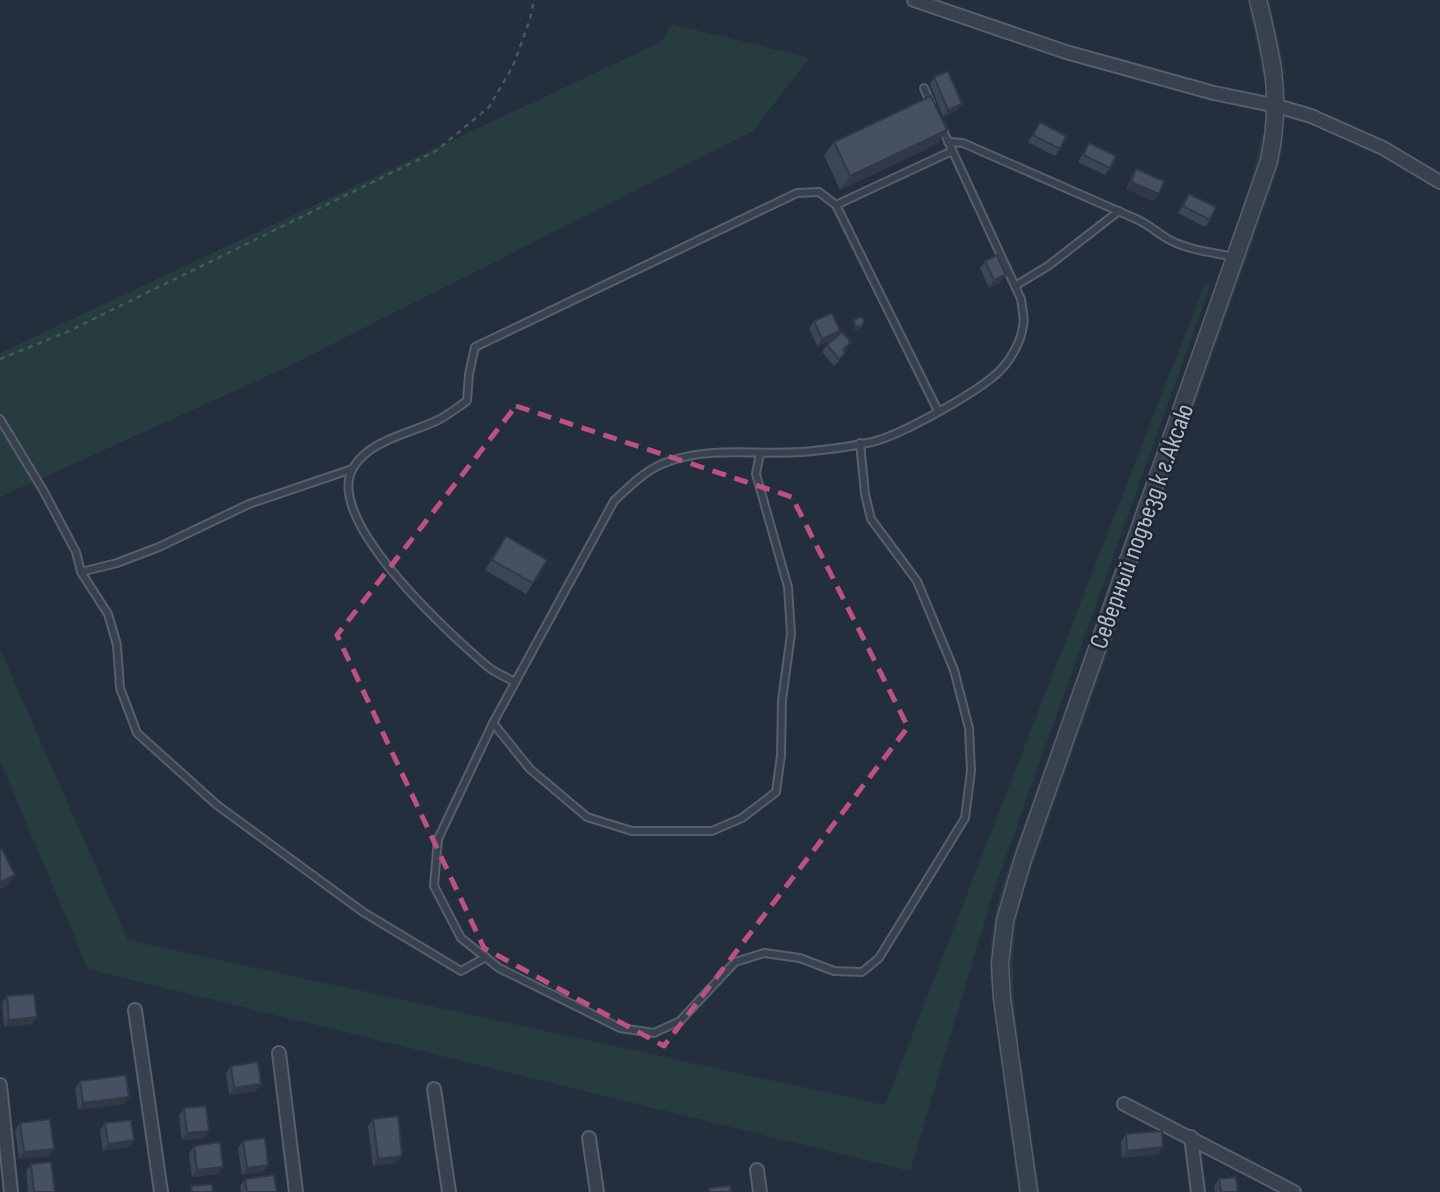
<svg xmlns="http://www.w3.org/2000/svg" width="1440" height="1192" font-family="'Sofia Sans Condensed',sans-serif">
<rect width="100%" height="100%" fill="#242f3e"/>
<!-- green -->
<g fill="#263c3f">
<path d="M1248 0H1252L1267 76 1263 77Z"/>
<path d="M1265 0H1269L1286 74 1282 75Z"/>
<path d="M672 24 809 58 753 131 285 368 0 497V353L661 42Z"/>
<path d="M1262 135H1266L1262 157 1229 251 1227 252 1252 177Z"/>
<path d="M1281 137H1285L1276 176 1022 896C1009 948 1012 990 1019 1042L1013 1030 1007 969 1009 938 1022 884 1278 150Z"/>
<path d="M1222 267 1223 277 1007 885C999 912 994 936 993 964L1023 1192H1018L990 983C988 945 994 914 1005 878Z"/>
<path d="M1205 283 1210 286 994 890 910 1171 88 969 0 761V649L128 940 885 1105Z"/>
<path d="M1022 1067 1040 1192H1035L1019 1074Z"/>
</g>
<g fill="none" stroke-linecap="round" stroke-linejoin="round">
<defs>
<g id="service">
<path d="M924 88 931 104"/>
<path d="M948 142 963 143 1134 218C1147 223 1156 232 1168 239 1187 250 1212 252 1233 257"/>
<path d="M836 205 952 151"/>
<path d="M1015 286 1048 266 1119 211"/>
<path d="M0 419 43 490 76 552 81 572 108 614 117 645 120 688 137 733 217 805 363 912 461 971 486 957"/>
<path d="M860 443 865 494 871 519 917 581 954 670 969 728 971 771 965 818 879 958 862 972 834 971 800 958 764 953 735 962 680 1021 654 1033 620 1028 499 968 461 938 434 886 438 839 493 723 614 501C631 485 647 468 670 461 716 445 766 457 813 451 833 449 853 446 872 442 901 435 970 396 994 376 1008 365 1021 343 1023 326 1025 318 1022 308 1021 299L941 126"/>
<path d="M81 572 117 563 159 547 249 504 352 469"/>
<path d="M515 682C506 677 495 673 487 666 451 635 323 520 353 468 370 439 413 433 440 419 449 414 458 407 467 401L469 374 475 347 797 193 819 192 836 205 938 411"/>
<path d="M493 723 530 769 587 817 632 831H712L742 818 776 792 781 755 782 700 791 634 788 587 756 474 760 453"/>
</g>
<g id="minor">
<path d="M914 0 1066 52 1214 93 1277 106 1311 116 1383 148 1440 182"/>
<path d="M135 1010 161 1192"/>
<path d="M279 1053 296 1192"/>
<path d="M0 1085 11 1192"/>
<path d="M434 1089 449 1192"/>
<path d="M1124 1104 1294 1192"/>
<path d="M1191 1137 1198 1192"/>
<path d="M589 1138 597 1192"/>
<path d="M757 1170 760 1192"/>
</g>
<path id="tertiary" d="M1029 1192 1002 998 1000 964 1005 921 1023 859 1269 161C1282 99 1273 60 1258 0"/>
</defs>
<!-- service casing -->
<use href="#service" stroke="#565f6c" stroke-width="10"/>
<!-- minor casing -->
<use href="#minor" stroke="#565f6c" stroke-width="16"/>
<!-- tertiary casing -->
<use href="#tertiary" stroke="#565f6c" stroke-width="19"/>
<!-- path -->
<path stroke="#44595c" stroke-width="2.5" stroke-dasharray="5 5" stroke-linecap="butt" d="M0 359 67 332 436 151 489 107 513 66 530 19 534 0"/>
<!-- service -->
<use href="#service" stroke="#38414e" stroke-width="6"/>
<!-- minor -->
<use href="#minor" stroke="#38414e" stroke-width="12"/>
<!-- tertiary -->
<use href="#tertiary" stroke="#38414e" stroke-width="16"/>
</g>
<!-- wall -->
<g fill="#3b4654">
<path d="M934 77 957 111 943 117 930 84Z"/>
<path d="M1040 122 1060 149 1055 156 1028 142Z"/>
<path d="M947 130 937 144 840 190 824 155 834 142Z"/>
<path d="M1089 143 1110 168 1105 175 1078 162Z"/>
<path d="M1136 169 1159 194 1154 201 1126 189 1132 176Z"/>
<path d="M1189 194 1210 220 1205 227 1178 213Z"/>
<path d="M985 261 1001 282 989 288 980 268Z"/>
<path d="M814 321 836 337 846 349 844 351 840 360 834 366 822 352 827 345 834 339 817 346 809 328Z"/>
<path d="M506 536 533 583 526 594 485 570Z"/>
<path d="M7 996 37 1017 32 1024 4 1027 2 1003Z"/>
<path d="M231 1066 256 1091 229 1095 226 1073Z"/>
<path d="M80 1081 124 1104 78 1110 75 1088Z"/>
<path d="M184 1108 209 1131 204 1138 182 1140 179 1115Z"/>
<path d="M373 1119 397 1163 373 1166 368 1126Z"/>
<path d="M20 1123 54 1149 49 1156 19 1159 15 1130Z"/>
<path d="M105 1123 134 1140 129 1147 103 1151 100 1130Z"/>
<path d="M1126 1134 1159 1154 1122 1158 1121 1141Z"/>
<path d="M243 1141 268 1165 263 1172 242 1175 238 1148Z"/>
<path d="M194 1146 223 1167 218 1174 192 1177 189 1153Z"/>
<path d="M31 1164 54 1192H28L26 1171Z"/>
<path d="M245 1179 277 1192H241L240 1186Z"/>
<path d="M1219 1179 1238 1192H1215L1214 1186Z"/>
</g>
<!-- shaded-wall -->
<g fill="#303945">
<path d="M962 104 957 111 943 117 948 110Z"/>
<path d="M947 130 937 144 840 190 850 176Z"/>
<path d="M1131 182 1159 194 1154 201 1126 189Z"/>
<path d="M1006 275 1001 282 989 288 994 280Z"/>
<path d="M855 326 861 327 859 331 852 329Z"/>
<path d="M840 331 835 338 817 346 822 339Z"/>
<path d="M15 875 7 886 0 889V882Z"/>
<path d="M37 1017 32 1024 4 1027 9 1020Z"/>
<path d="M261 1084 256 1091 229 1095 234 1088Z"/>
<path d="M129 1097 124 1104 78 1110 83 1103Z"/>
<path d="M209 1131 204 1138 182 1140 187 1133Z"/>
<path d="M134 1140 129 1147 103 1151 108 1144Z"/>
<path d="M1163 1147 1159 1154 1122 1158 1127 1151Z"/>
<path d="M54 1149 49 1156 19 1159 24 1152Z"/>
<path d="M402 1156 397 1163 373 1166 378 1159Z"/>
<path d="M268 1165 263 1172 242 1175 247 1168Z"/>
<path d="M223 1167 218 1174 192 1177 197 1170Z"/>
</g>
<!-- building -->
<g fill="#455162" stroke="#303945" stroke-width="2">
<path d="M948 71 962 104 948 110 934 77Z"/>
<path d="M931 96 947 130 850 176 834 142Z"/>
<path d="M1040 122 1066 136 1060 149 1033 135Z"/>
<path d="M1089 143 1116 156 1110 168 1083 155Z"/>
<path d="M1136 169 1164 181 1159 194 1131 182Z"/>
<path d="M1189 194 1216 207 1210 220 1183 206Z"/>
<path d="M997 255 1006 275 994 280 985 261Z"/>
<path d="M832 313 840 331 822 339 814 321Z"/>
<path d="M860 317 863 319 864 322 861 327 855 326 854 320Z"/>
<path d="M842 332 851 342 843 350 845 353 839 359 827 345Z"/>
<path d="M506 536 547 560 533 583 492 560Z"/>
<path d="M2 849 15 875 0 882V850Z"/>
<path d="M34 994 37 1017 9 1020 7 996Z"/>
<path d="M258 1062 261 1084 234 1088 231 1066Z"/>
<path d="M126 1075 129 1097 83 1103 80 1081Z"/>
<path d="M206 1106 209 1131 187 1133 184 1108Z"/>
<path d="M398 1116 402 1156 378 1159 373 1119Z"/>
<path d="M50 1119 54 1149 24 1152 20 1123Z"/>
<path d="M131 1120 134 1140 108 1144 105 1123Z"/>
<path d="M1162 1131 1163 1147 1127 1151 1126 1134Z"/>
<path d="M265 1138 268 1165 247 1168 243 1141Z"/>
<path d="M220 1142 223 1167 197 1170 194 1146Z"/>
<path d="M51 1162 55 1192H34L31 1164Z"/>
<path d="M274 1175 277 1192H247L245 1179Z"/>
<path d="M1236 1177 1238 1192H1221L1219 1179Z"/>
<path d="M212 1184 213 1192H192L191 1186Z"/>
<path d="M730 1186 731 1192H709V1188Z"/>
</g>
<!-- marked area -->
<path fill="none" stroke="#bd5182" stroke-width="5" stroke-dasharray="14 9" stroke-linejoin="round" d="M516 406 792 497 908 727 664 1046 484 948 337 635Z"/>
<g text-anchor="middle" stroke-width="5" stroke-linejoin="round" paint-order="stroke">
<!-- street labels -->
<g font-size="26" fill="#b4bcc9" stroke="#1d2633">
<text transform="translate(1141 526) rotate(-70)" y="9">Северный подъезд к г.Аксаю</text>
</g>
</g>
</svg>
